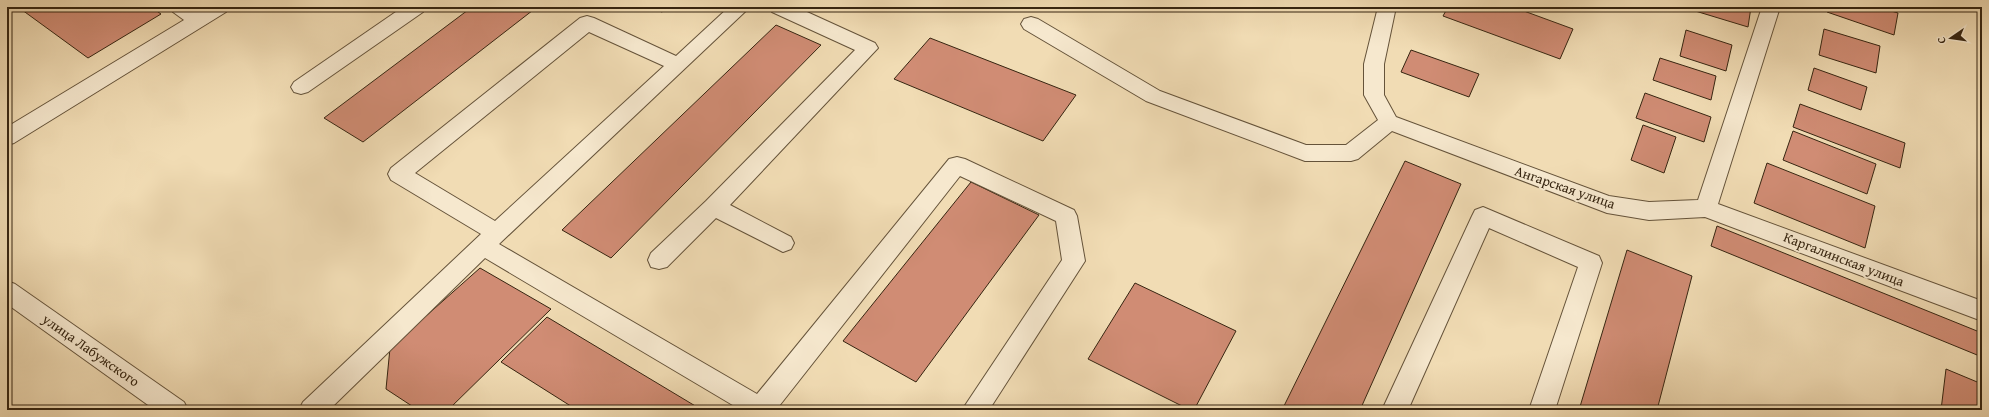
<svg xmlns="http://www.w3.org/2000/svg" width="1989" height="417" font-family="'Gentium Book Plus',serif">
<rect width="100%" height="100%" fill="#f1dcb4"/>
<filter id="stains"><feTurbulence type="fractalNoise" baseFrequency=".005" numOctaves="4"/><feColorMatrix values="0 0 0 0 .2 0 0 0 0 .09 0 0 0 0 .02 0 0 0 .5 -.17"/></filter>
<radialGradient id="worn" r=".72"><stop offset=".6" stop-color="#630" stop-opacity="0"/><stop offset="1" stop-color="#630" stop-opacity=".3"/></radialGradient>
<!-- building -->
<g fill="#d08c74" stroke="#362511">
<path d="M18 7H151L161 14 88 58Z"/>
<path d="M472 7H537L363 142 324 118Z"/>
<path d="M651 7H668L662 12Z"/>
<path d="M1448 7H1513L1573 29 1560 59 1443 16Z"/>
<path d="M1693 7H1751L1748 27 1692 10Z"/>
<path d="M1828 7H1878L1898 13 1894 35 1827 12Z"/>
<path d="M776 25 821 45 611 258 562 230Z"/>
<path d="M1824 29 1880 46 1876 73 1819 55Z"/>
<path d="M1686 30 1732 45 1726 71 1680 56Z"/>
<path d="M930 38 1076 95 1043 141 894 79Z"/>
<path d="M1411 50 1479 74 1469 97 1401 72Z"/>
<path d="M1660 58 1716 76 1711 100 1653 80Z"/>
<path d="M1814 68 1867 87 1861 110 1808 90Z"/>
<path d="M1645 93 1711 117 1704 142 1636 118Z"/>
<path d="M1800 104 1905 143 1900 168 1793 127Z"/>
<path d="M1643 125 1676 137 1664 173 1631 160Z"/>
<path d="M1793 131 1876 164 1867 194 1783 160Z"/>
<path d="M1405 161 1461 184 1360 410H1282Z"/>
<path d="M1767 163 1875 206 1865 248 1754 203Z"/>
<path d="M971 182 1039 215 916 382 843 341Z"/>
<path d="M1717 226 1982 333V357L1711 246Z"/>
<path d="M1627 250 1692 276 1657 410H1579Z"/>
<path d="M480 268 551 309 448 410H418L386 389 390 348Z"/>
<path d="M1135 283 1236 331 1194 410H1190L1088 359Z"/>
<path d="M547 317 702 410H577L501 362Z"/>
<path d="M1946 369 1982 384V410H1941Z"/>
</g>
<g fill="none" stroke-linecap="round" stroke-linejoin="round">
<defs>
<g id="minor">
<path d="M171 7H193L199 11 205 7H228L226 12 205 25 14 143 7 145V127L184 20 173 12Z"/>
<path d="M403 7H425L423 12 308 92 301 94 294 92 291 87 294 82Z"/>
<path d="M729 7H750L499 244 757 394 949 159 957 157 965 159 1074 210 1077 216 1085 261 989 410H962L1062 260 1056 221 960 176 776 410H741L485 258 329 410H299L303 402 481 234 391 180 388 174 391 168 580 18 587 16 594 18 676 56ZM589 32 664 66 495 221 415 173Z"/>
<path d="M770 7H796L875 43 878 48 730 205 791 237 794 243 791 249 783 252 716 218 667 267 659 269 651 267 648 260 651 253 706 201 855 50 772 12Z"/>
<path d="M1378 7H1396L1384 64V95L1396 117 1609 196 1649 202 1698 200 1762 7H1780L1718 204 1982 301V321L1705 217 1649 220 1607 213 1392 131 1358 159 1351 161H1305L1146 101 1024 29 1021 24 1024 19 1031 17 1038 19 1160 91 1306 145H1346L1378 120 1364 95V64Z"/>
<path d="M1483 207 1599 256 1602 263 1555 410H1529L1578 267 1489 228 1408 410H1382L1472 216 1475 210Z"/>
<path d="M7 281 15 284 184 402 188 410H155L7 304Z"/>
</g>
</defs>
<!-- minor casing -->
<use href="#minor" stroke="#65533a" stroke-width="2"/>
<!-- minor -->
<use href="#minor" fill="#f6e8ce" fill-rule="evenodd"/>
</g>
<g text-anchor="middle" stroke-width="4" stroke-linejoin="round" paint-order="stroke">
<!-- street labels -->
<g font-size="14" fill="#362511" stroke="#f6e8ce">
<text transform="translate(1565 187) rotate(19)" y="5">Ангарская улица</text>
<text transform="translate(1844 259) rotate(21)" y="5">Каргалинская улица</text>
<text transform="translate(91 350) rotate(35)" y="5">улица Лабужского</text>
</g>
</g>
<!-- margin -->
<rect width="1989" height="417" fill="none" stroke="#f1dcb4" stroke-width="24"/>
<rect x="8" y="8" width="1973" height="401" fill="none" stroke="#362511" stroke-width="2"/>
<rect x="12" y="12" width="1965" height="393" fill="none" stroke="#362511"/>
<!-- north arrow -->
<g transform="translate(1951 38) rotate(257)" stroke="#f6e8ce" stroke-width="3" paint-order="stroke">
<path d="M0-3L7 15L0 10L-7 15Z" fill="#362511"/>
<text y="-6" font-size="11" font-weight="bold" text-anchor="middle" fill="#362511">С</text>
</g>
<rect width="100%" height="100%" filter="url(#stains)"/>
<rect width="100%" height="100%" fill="url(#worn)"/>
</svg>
